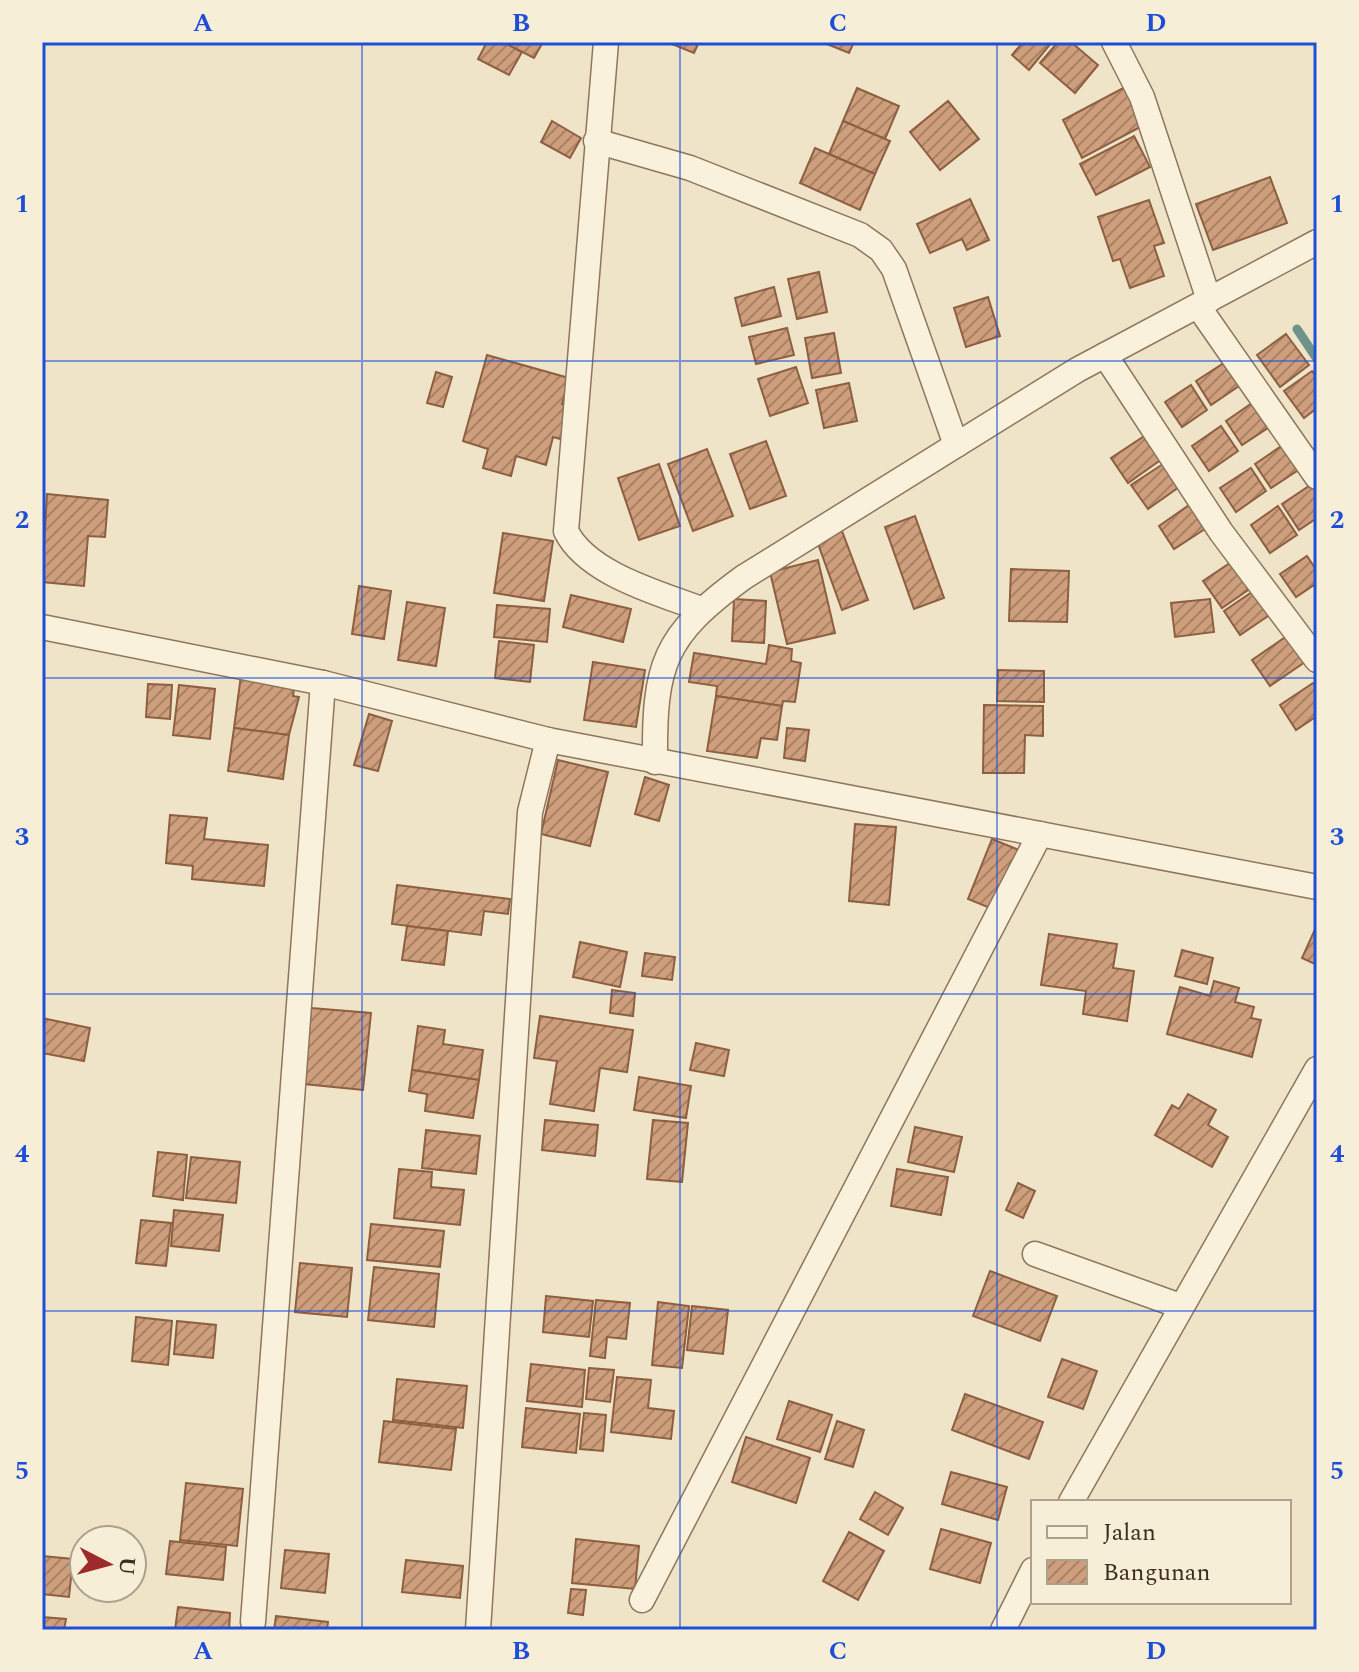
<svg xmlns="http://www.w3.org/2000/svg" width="1359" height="1672" font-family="Spectral,serif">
<defs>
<pattern id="building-hatch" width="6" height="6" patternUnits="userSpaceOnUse" patternTransform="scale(2)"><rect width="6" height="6" fill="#cf9f7d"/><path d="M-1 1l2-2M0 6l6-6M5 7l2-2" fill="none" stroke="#a98266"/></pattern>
</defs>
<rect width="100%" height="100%" fill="#f0e4c8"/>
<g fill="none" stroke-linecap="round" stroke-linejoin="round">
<!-- stream -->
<path stroke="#6f938a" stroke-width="9" d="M1297 329 1317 359"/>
</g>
<!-- building -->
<g fill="url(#building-hatch)" stroke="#8d5f41" stroke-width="2">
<path d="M487 42H503L522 52 509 75 478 59Z"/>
<path d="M503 42H543L534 58Z"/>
<path d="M667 42H699L694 53Z"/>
<path d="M822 42H854L849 53Z"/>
<path d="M1023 42H1052L1029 70 1012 55Z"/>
<path d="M1058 42H1071L1098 65 1075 93 1040 63Z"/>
<path d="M1125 87 1144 125 1082 158 1063 120Z"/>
<path d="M857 88 899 106 885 139 843 121Z"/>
<path d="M948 101 979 139 940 170 910 132Z"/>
<path d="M552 121 581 138 570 158 541 142Z"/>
<path d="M843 121 890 141 875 174 829 154Z"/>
<path d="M1134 136 1150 167 1096 195 1080 164Z"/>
<path d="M815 148 875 174 860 210 800 183Z"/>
<path d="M1270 177 1287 223 1213 250 1196 204Z"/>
<path d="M970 199 989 240 967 250 962 239 930 253 917 224Z"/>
<path d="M1149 200 1164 243 1154 246 1164 276 1130 288 1120 259 1113 261 1098 217Z"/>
<path d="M819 272 827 312 797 319 788 279Z"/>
<path d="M774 287 781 316 742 326 735 298Z"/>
<path d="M988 297 1000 336 966 347 954 308Z"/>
<path d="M787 328 794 355 756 364 749 337Z"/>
<path d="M834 333 841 373 812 378 805 338Z"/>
<path d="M1286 334 1309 365 1280 387 1257 355Z"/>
<path d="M487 355 569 378 562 404 573 407 564 440 553 437 546 465 516 456 511 476 483 468 488 449 463 441Z"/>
<path d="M1227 361 1242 384 1211 405 1196 381Z"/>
<path d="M796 367 808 403 770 416 758 379Z"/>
<path d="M1312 371 1317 377V408L1304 418 1284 391Z"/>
<path d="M436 372 452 377 443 407 427 403Z"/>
<path d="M849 383 857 421 824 428 816 390Z"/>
<path d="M1191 385 1207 410 1182 427 1165 402Z"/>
<path d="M1258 399 1274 424 1242 445 1226 421Z"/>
<path d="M1221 426 1238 451 1209 471 1192 446Z"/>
<path d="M1146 435 1162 459 1128 483 1111 458Z"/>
<path d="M766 441 786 496 750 509 730 454Z"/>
<path d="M1283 445 1300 469 1271 488 1255 464Z"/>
<path d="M707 449 733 516 693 531 668 464Z"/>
<path d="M1166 462 1182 485 1148 509 1131 485Z"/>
<path d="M659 464 680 526 639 540 618 478Z"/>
<path d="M1251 468 1266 491 1236 512 1220 488Z"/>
<path d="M1312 484 1317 492V518L1299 530 1282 504Z"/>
<path d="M47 494 108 500 105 537 88 536 84 586 42 582Z"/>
<path d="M1192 503 1208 527 1174 549 1159 526Z"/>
<path d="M1278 506 1297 535 1270 553 1251 525Z"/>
<path d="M915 516 944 598 914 609 885 527Z"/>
<path d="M842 531 868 600 842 610 817 541Z"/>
<path d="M503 533 553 541 544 601 494 593Z"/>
<path d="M1307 556 1317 571V583L1296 597 1280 574Z"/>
<path d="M818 560 835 633 787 644 770 572Z"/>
<path d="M1233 561 1251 588 1222 608 1203 581Z"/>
<path d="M1011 569 1069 571 1067 622 1009 621Z"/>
<path d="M359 586 391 591 384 639 352 634Z"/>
<path d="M1255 590 1271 614 1240 635 1224 611Z"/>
<path d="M571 595 631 609 623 642 563 627Z"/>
<path d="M734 599 766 601 764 643 732 641Z"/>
<path d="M1210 599 1214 632 1175 637 1171 603Z"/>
<path d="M407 602 445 608 436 666 398 660Z"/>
<path d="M497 605 550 609 547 642 494 637Z"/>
<path d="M1287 636 1305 662 1270 686 1252 660Z"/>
<path d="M499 641 534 645 530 682 495 678Z"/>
<path d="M769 645 792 649 791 661 801 663 795 702 783 701 782 706 716 696 717 686 689 682 694 653 766 664Z"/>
<path d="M593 662 645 670 636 727 584 720Z"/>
<path d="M998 670 1044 671V702L997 701Z"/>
<path d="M241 675 295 682 293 696 299 697 289 735 234 728Z"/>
<path d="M1313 683 1317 688V716L1296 730 1280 705Z"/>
<path d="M148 684 172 685 170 719 146 717Z"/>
<path d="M179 685 215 689 210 739 173 735Z"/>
<path d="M716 696 782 706 777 740 761 738 757 758 707 751Z"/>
<path d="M984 705 1043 706V736L1025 735 1024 773H983Z"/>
<path d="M369 714 392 721 378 771 354 765Z"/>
<path d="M234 728 289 735 283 779 228 771Z"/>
<path d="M787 728 809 730 805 761 784 758Z"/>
<path d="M558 760 608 772 590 846 541 834Z"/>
<path d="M645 777 669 785 659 821 635 814Z"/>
<path d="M170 815 207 818 204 839 268 845 264 886 192 879 193 866 166 863Z"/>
<path d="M855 824 896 827 889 905 849 901Z"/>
<path d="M992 839 1019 850 995 910 968 899Z"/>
<path d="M397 885 510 899 508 914 484 911 481 935 392 924Z"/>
<path d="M1317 925V965L1302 958Z"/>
<path d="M407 926 448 931 444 965 402 960Z"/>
<path d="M1049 934 1117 944 1113 968 1134 971 1127 1021 1083 1014 1086 991 1041 985Z"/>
<path d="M580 942 627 952 620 987 573 977Z"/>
<path d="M1182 950 1213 958 1207 984 1175 976Z"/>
<path d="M645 953 675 957 672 980 642 976Z"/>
<path d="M1214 981 1239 988 1235 1002 1254 1007 1251 1018 1261 1020 1252 1057 1167 1034 1180 987 1210 996Z"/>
<path d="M612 990 635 993 633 1016 610 1013Z"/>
<path d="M311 1008 371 1013 363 1090 304 1084Z"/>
<path d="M540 1016 633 1030 627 1072 600 1068 594 1111 550 1104 557 1061 534 1058Z"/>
<path d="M42 1018 90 1028 84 1061 42 1053Z"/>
<path d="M418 1026 445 1030 443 1044 483 1050 479 1080 412 1070Z"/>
<path d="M696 1043 729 1050 724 1076 690 1070Z"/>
<path d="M412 1070 479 1080 473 1118 425 1111 427 1094 409 1091Z"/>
<path d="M639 1077 691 1086 686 1118 634 1110Z"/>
<path d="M1188 1094 1216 1110 1208 1125 1228 1137 1212 1167 1155 1135 1172 1105 1179 1109Z"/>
<path d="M545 1120 598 1125 595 1156 542 1150Z"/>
<path d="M653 1120 688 1123 682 1182 647 1179Z"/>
<path d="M915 1127 962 1137 954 1172 908 1162Z"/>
<path d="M426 1130 480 1136 476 1174 422 1168Z"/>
<path d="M158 1152 187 1155 183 1200 153 1196Z"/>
<path d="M191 1157 240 1162 236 1203 186 1198Z"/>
<path d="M399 1169 432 1172 431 1187 464 1190 460 1225 394 1218Z"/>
<path d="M897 1169 948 1177 941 1215 891 1206Z"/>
<path d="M1018 1183 1035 1191 1023 1218 1006 1210Z"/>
<path d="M174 1210 223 1215 219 1251 171 1246Z"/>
<path d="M141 1220 171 1223 166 1266 136 1263Z"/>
<path d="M371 1224 444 1231 440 1267 367 1260Z"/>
<path d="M300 1263 352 1268 347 1317 295 1312Z"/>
<path d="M374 1267 439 1274 434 1327 368 1320Z"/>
<path d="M990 1271 1057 1296 1040 1341 973 1316Z"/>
<path d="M546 1296 593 1301 589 1337 543 1332Z"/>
<path d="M596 1300 630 1303 626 1339 607 1337 605 1358 590 1356Z"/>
<path d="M658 1302 689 1306 682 1368 652 1365Z"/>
<path d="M692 1306 728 1310 723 1354 687 1350Z"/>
<path d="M136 1317 172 1321 168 1365 132 1361Z"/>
<path d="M177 1321 216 1325 213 1358 174 1354Z"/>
<path d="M1062 1359 1097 1371 1083 1409 1048 1397Z"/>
<path d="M531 1364 585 1370 582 1407 527 1401Z"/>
<path d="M589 1368 614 1370 610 1402 586 1399Z"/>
<path d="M617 1377 651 1380 648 1408 674 1411 671 1439 611 1432Z"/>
<path d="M397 1379 467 1386 463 1428 393 1420Z"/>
<path d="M965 1394 1043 1422 1029 1459 952 1430Z"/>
<path d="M789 1401 832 1415 820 1452 777 1439Z"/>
<path d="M526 1408 580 1414 576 1453 522 1447Z"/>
<path d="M584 1413 606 1415 603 1451 580 1449Z"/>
<path d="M384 1421 456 1429 451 1470 379 1462Z"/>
<path d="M837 1421 864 1430 853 1467 825 1459Z"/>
<path d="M746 1437 810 1458 796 1503 732 1482Z"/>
<path d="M951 1472 1007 1487 998 1520 942 1504Z"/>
<path d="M186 1483 243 1489 237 1546 180 1540Z"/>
<path d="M875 1492 903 1508 888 1535 860 1519Z"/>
<path d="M941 1529 991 1543 980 1583 930 1569Z"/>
<path d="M849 1532 884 1551 858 1600 823 1581Z"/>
<path d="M576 1539 639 1546 635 1589 572 1583Z"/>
<path d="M170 1541 226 1547 223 1580 166 1574Z"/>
<path d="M285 1550 329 1554 325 1593 281 1588Z"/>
<path d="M42 1556 73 1559 69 1597 42 1594Z"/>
<path d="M406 1560 463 1566 460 1598 402 1592Z"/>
<path d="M571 1589 586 1590 583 1615 568 1613Z"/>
<path d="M178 1607 230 1613 229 1630H175Z"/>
<path d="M276 1616 328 1622 327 1630H274Z"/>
<path d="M42 1617 66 1619 64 1630H42Z"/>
</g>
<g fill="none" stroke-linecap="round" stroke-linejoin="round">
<defs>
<g id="minor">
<path d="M606 42 566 531C587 574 659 593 701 609"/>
<path d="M1114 42 1142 97 1209 300"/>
<path d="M596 141 690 168 860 235 881 250 894 269 956 445"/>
<path d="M1198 306 1317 477"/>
<path d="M1105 355 1221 532 1317 660"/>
<path d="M42 627 323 683 548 740"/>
<path d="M655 762C654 664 663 636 744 577L1077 370 1317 242"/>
<path d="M1035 1254 1180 1306"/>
<path d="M1071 1502 1317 1069"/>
<path d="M642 1600 1040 834"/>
<path d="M253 1622 323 683"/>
<path d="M478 1630 530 812 548 740 1317 887"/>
<path d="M1003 1630 1033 1570"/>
</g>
</defs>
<!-- minor casing -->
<use href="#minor" stroke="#8d765c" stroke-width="27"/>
<!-- minor -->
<use href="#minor" stroke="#faf1dc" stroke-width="24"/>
</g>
<!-- grid -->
<path fill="none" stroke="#1d4ed8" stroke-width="2" stroke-opacity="0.55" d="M362 42V1630M680 42V1630M997 42V1630M42 361H1317M42 678H1317M42 994H1317M42 1311H1317"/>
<!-- border -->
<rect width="1359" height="1672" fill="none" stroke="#f7eed8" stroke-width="88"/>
<!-- legend -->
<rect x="1031" y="1500" width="260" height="104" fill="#f7eed8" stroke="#ada18e" stroke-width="2"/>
<rect x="1047" y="1526" width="40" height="12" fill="#faf1dc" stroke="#ada18e" stroke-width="2"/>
<text x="1103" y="1540" font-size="24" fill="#3d2e20">Jalan</text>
<rect x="1047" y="1560" width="40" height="24" fill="url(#building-hatch)" stroke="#ada18e" stroke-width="2"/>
<text x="1103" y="1580" font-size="24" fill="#3d2e20">Bangunan</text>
<!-- north arrow -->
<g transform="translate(108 1564) rotate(96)"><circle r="38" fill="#f7eed8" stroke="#ada18e" stroke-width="2"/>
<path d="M0-6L14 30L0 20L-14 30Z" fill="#9e2a2b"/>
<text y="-12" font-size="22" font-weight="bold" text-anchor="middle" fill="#3d2e20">U</text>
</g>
<rect x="44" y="44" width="1271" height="1584" fill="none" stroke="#1d4ed8" stroke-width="3"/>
<g font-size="26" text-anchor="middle" font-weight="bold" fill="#1d4ed8">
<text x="203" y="31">A</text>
<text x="521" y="31">B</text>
<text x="838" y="31">C</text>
<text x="1156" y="31">D</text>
<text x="22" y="212">1</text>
<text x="1337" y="212">1</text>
<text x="22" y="528">2</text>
<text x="1337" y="528">2</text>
<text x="22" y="845">3</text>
<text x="1337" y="845">3</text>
<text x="22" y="1162">4</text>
<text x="1337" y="1162">4</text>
<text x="22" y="1479">5</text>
<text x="1337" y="1479">5</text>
<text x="203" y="1659">A</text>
<text x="521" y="1659">B</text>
<text x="838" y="1659">C</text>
<text x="1156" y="1659">D</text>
</g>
</svg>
